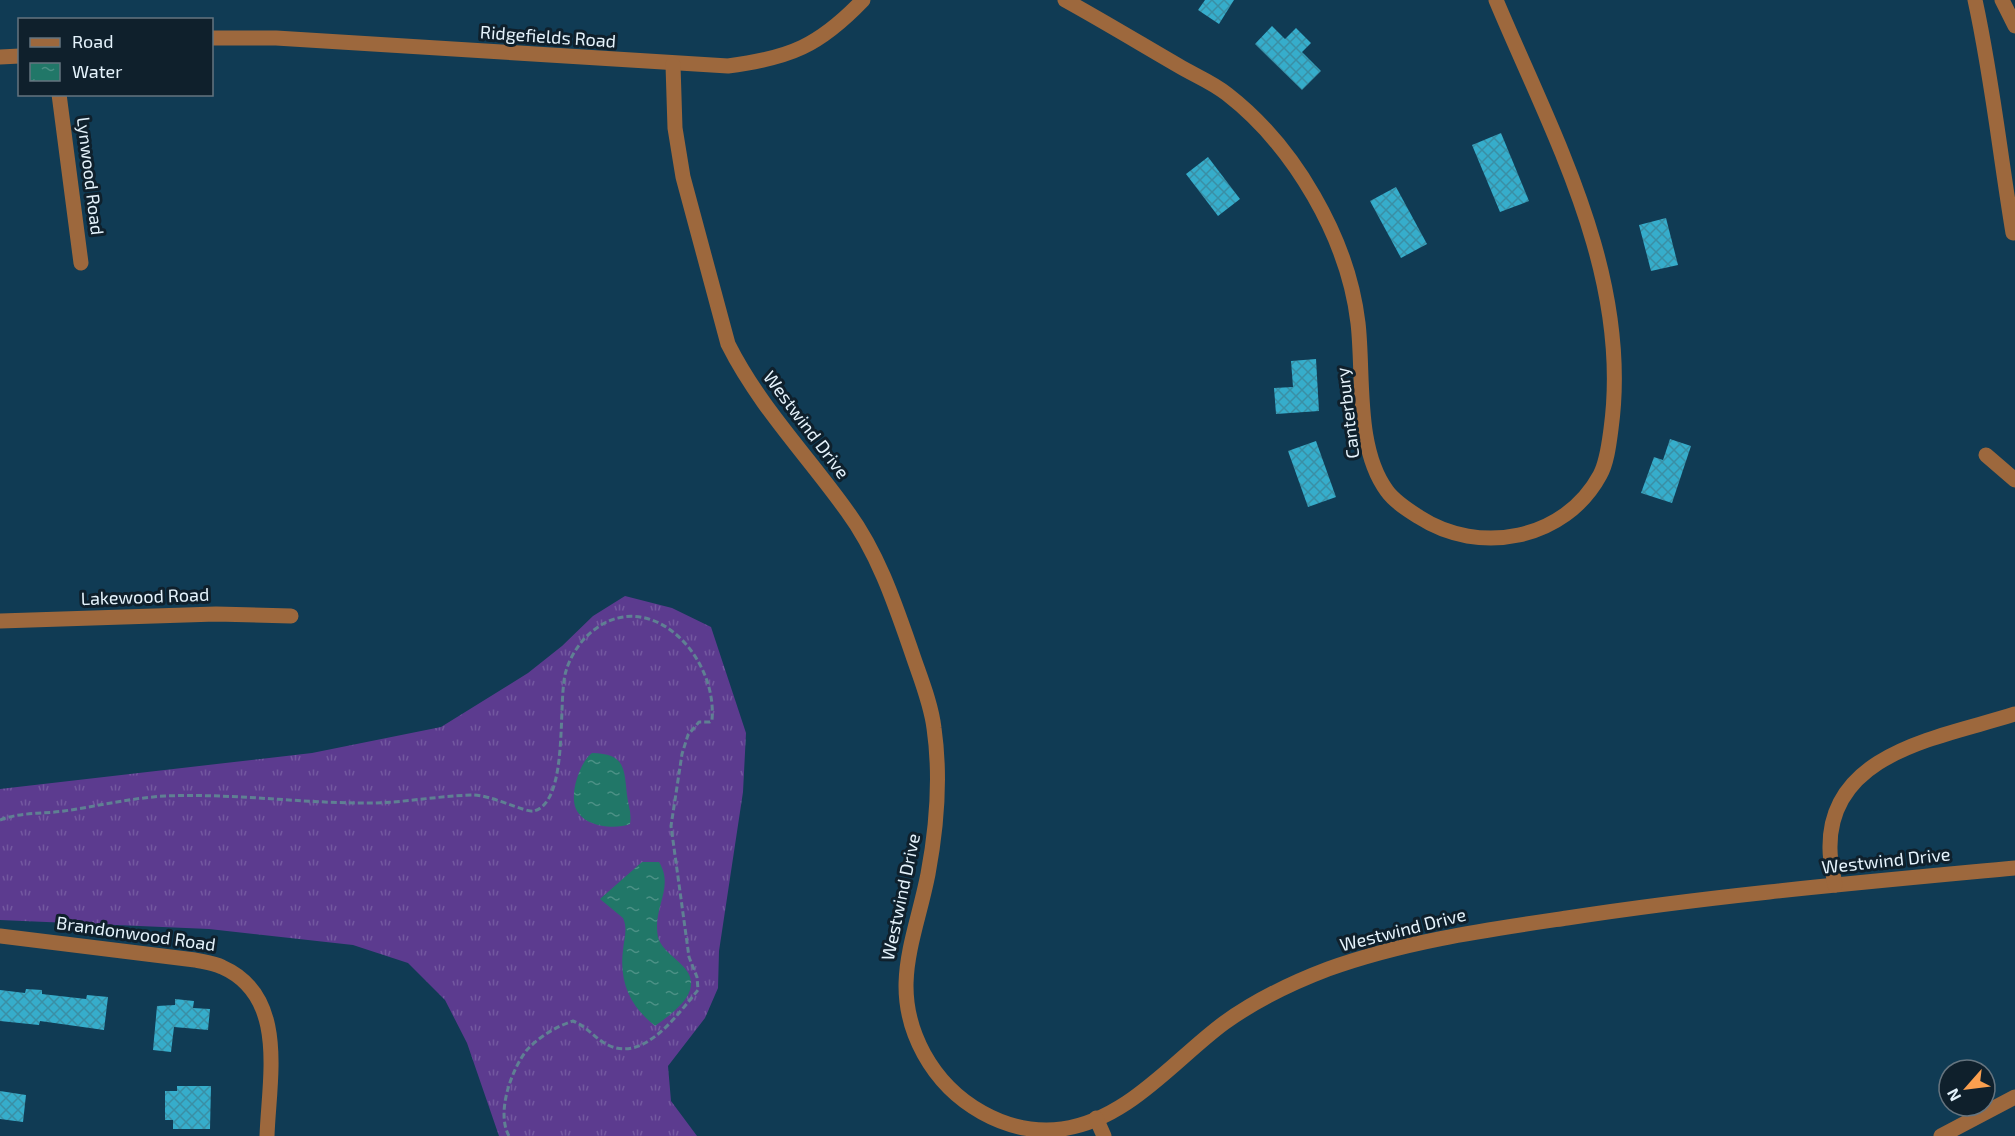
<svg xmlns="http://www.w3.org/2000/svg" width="2015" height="1136" font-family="'Exo 2',sans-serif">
<defs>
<pattern id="grass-tufts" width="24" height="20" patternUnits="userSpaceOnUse" patternTransform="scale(1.5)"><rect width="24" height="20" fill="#5c3b8f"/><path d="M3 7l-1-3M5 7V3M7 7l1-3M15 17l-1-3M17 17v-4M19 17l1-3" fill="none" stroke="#7358a0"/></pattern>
<pattern id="water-ripples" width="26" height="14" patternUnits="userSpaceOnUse" patternTransform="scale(1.5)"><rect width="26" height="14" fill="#217768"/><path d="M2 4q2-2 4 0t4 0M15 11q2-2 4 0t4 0" fill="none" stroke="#4c9186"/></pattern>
<pattern id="building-cross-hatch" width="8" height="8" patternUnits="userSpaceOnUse" patternTransform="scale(1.5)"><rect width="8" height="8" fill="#36adcb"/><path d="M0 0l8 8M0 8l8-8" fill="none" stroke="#3a8fa5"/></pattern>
</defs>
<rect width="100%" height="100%" fill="#103b54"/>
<!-- grass -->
<path fill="url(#grass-tufts)" d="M625 596 672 608 711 627 746 733 743 792 719 951 718 988 705 1018 668 1066 671 1101 697 1136H499L467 1043 445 1000 408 963 353 945 209 929 0 920V789L312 753 441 727 528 673 562 646 593 616Z"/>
<!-- water -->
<g fill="url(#water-ripples)">
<path d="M592 753C625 754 624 767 627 795 628 805 632 813 630 824 615 830 584 827 576 809 569 794 580 762 592 753Z"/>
<path d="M642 862H659C675 888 652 907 658 937 663 957 698 966 690 990 686 1004 666 1018 655 1026 630 1006 619 982 623 950 624 939 628 929 623 918L600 899Z"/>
</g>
<!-- building -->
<g fill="url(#building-cross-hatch)">
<path d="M1205 0H1234L1219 24 1198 10Z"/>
<path d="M1272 26 1285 39 1296 28 1311 43 1302 52 1321 71 1302 90 1255 44Z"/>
<path d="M1501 133 1529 201 1500 212 1472 145Z"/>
<path d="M1208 157 1240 199 1218 216 1186 174Z"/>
<path d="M1396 187 1427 244 1401 258 1370 201Z"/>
<path d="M1666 218 1678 265 1651 271 1639 225Z"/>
<path d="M1316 359 1319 411 1276 414 1274 388 1293 387 1291 361Z"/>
<path d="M1670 439 1691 446 1672 503 1641 493 1654 457 1663 460Z"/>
<path d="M1316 441 1336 497 1308 507 1288 451Z"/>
<path d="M26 989 42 990V994L86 999 87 995 108 997 104 1030 40 1021 39 1025 0 1021V990L25 993Z"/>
<path d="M175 999 194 1001 193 1008 210 1009 208 1030 174 1027 171 1052 153 1050 157 1006 175 1005Z"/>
<path d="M177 1086H211L210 1129H173V1120H165V1091H177Z"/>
<path d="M0 1091 26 1095 23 1122 0 1119Z"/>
</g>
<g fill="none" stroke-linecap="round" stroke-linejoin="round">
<!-- path -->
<path stroke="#5f8093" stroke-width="3" stroke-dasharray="6 3" stroke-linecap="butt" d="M0 820C20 812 43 814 64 811 98 806 131 798 165 796 235 793 305 804 375 803 407 802 439 796 472 795 489 794 526 813 534 811 570 801 557 700 566 671 569 660 576 648 584 639 642 578 718 652 712 720L710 722H699L688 735 682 754 671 826 689 957 697 977 698 990C678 1014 644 1063 608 1045 595 1039 588 1027 573 1021 557 1026 537 1038 526 1051 511 1071 496 1113 509 1136"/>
<!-- minor -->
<g stroke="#9d683d" stroke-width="15">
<path d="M1065 0C1103 21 1141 44 1179 66 1194 75 1212 82 1227 94 1294 146 1348 238 1358 323 1364 375 1355 448 1387 491 1395 502 1408 510 1419 517 1479 556 1565 540 1600 475 1607 462 1609 444 1611 429 1632 276 1553 136 1496 0"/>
<path d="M1975 0C1992 77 2000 155 2013 233"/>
<path d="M2002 0 2015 26"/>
<path d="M212 38H276L728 66C790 58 819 46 863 0"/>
<path d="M0 57 20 56"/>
<path d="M673 65 675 128 683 177 728 344C759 406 807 455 847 511 878 553 895 604 912 653 920 677 931 703 934 728 941 777 937 826 928 874 915 940 888 988 924 1054 951 1103 1006 1136 1062 1129 1128 1120 1174 1060 1224 1023 1256 1000 1291 983 1328 969 1406 941 1486 930 1567 918 1716 895 1866 882 2015 868"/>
<path d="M59 94 81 263"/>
<path d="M1986 455 2015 480"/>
<path d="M0 621 216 614 291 616"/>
<path d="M1835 885C1833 873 1830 861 1830 849 1828 751 1944 737 2015 714"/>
<path d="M0 936 195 960C204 962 214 963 222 967 288 996 269 1078 267 1136"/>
<path d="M1096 1118 1104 1136"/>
<path d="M1941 1136 2015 1097"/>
</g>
</g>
<g text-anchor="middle" stroke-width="6" stroke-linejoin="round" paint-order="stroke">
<!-- street labels -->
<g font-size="18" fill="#e5f3fc" stroke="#0f202c">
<text transform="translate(548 37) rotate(4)" y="6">Ridgefields Road</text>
<text transform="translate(90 176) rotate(83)" y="6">Lynwood Road</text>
<text transform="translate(1348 413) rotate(-97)" y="6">Canterbury</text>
<text transform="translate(806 425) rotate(53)" y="6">Westwind Drive</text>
<text transform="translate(145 597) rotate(-2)" y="6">Lakewood Road</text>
<text transform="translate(1886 861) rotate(-6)" y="6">Westwind Drive</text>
<text transform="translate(901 897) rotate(-78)" y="6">Westwind Drive</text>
<text transform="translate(1403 930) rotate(-14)" y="6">Westwind Drive</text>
<text transform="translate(136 934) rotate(8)" y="6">Brandonwood Road</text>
</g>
</g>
<!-- legend -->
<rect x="18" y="18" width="195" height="78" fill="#0f202c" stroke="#65747f" stroke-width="1.5"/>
<rect x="30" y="38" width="30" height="9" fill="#9d683d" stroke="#65747f" stroke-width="1.5"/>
<text x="72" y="48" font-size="18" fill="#e5f3fc">Road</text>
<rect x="30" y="63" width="30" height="18" fill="url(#water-ripples)" stroke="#65747f" stroke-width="1.5"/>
<text x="72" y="78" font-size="18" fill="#e5f3fc">Water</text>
<!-- north arrow -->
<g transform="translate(1967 1088) rotate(242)"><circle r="28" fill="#0f202c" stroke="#65747f" stroke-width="1.5"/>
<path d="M0-4.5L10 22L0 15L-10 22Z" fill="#fa9f4f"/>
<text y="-9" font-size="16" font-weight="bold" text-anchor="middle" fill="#e5f3fc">N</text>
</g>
</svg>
